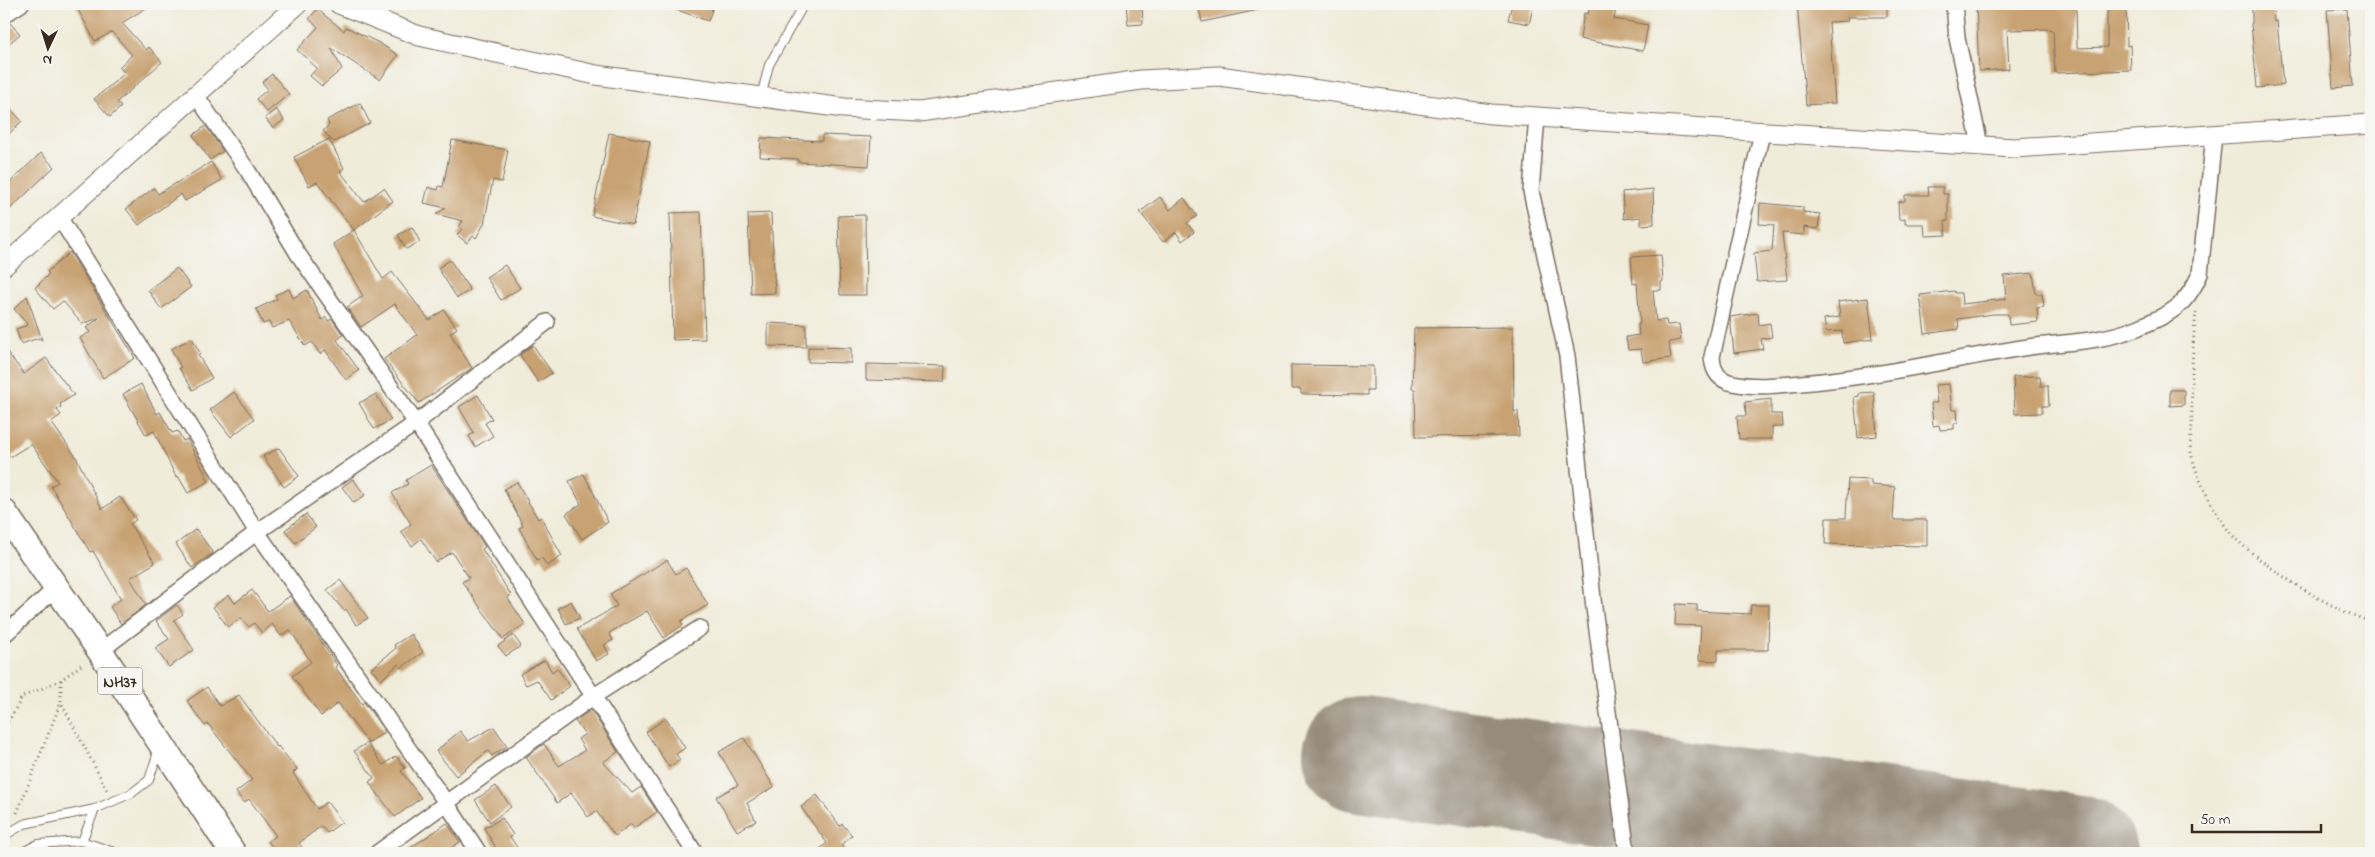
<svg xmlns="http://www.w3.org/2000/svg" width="2375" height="857" font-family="'Indie Flower',sans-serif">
<rect width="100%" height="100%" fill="#f6f6f2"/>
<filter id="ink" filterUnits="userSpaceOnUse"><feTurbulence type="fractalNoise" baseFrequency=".02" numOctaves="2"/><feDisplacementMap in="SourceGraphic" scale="10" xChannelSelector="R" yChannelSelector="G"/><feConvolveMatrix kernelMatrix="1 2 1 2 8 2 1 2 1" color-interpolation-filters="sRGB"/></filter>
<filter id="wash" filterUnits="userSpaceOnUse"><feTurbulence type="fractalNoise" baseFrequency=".0096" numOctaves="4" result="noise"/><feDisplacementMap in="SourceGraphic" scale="20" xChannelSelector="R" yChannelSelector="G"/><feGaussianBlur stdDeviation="1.12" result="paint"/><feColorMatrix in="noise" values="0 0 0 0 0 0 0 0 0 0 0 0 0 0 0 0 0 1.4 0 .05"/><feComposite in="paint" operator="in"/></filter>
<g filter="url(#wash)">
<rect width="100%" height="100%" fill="#f0ecda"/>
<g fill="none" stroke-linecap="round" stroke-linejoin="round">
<!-- runway -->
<path stroke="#968b7c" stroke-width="116" d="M1361 754 2079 853"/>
</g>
<g id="blocks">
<!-- building -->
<g fill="#c8a272">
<path d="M75 4H152L122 23 146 50 149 47 162 62 117 102 121 107 110 117 94 99 125 73 119 67 132 55 112 32 95 41Z"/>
<path d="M666 4H714L708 21 666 6Z"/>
<path d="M1126 4H1142L1143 24 1128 25Z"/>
<path d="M1198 4H1258V10L1202 22Z"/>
<path d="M1512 4H1534L1529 24 1508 20Z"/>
<path d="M1590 4H1617L1614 19 1648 25 1643 51 1580 39 1584 13 1588 14Z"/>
<path d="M1797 4H1887V17H1847L1848 21 1829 22 1835 103 1806 105Z"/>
<path d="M1976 4H2076L2077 48 2107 47V4H2126L2127 46 2130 45 2131 70 2055 73 2053 31 2050 29 2007 30 2009 69 1979 71Z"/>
<path d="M2252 4H2273L2274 22 2277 21 2283 85 2257 88 2251 24 2252 23Z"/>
<path d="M317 9 344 31 346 27 379 43 398 55 380 80 331 48 342 69 322 86 310 76 317 68 297 50 318 27 309 19Z"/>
<path d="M2347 9 2353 86 2333 88 2327 10Z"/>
<path d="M10 23 20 34 4 48V24Z"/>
<path d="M272 74 289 94 267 112 256 99 268 89 262 82Z"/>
<path d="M4 102 22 121 4 139Z"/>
<path d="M360 103 370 123 334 142 323 131 329 125 327 120Z"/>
<path d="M276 109 284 120 273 128 265 118Z"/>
<path d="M206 126 223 151 210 160 193 135Z"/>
<path d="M609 133 650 141 633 225 592 216Z"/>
<path d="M822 135 871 137 869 166 798 162V159L760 157 761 138 822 141Z"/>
<path d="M329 139 344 168 340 171 364 202 384 188 393 201 354 230 317 182 309 186 294 157Z"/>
<path d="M452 140 508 150 502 182 493 180 484 224 476 238 473 236 467 243 457 235 462 229 459 227 463 221 436 214 446 208 424 203 428 187 438 190 439 186 443 187Z"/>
<path d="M41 153 54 167 4 215V188Z"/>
<path d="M211 162 222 180 185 201 181 194 139 225 126 209 154 188 158 194Z"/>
<path d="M1928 187H1943V194H1948V221H1945L1946 235 1925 236 1924 224H1905V219L1899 220 1898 202 1905 201V195H1929Z"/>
<path d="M1653 189 1654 224 1641 225V217L1624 219 1622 192Z"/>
<path d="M1160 197 1170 210 1184 198 1197 216 1187 223 1194 232 1182 241 1176 232 1163 242 1140 212Z"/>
<path d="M1760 203 1803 207V212L1820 214 1818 229 1804 227V235L1782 233 1787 280 1757 282 1754 253 1772 251 1774 225 1759 224Z"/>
<path d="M701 212 705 339 673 340 670 213Z"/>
<path d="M771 213 775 293 751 294 748 214Z"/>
<path d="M865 215 866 295H840L838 216Z"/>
<path d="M412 227 420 242 406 249 398 235Z"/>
<path d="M354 230 383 279 392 272 429 320 444 310 457 328 450 333 472 368 419 403 384 359 417 335 395 304 361 327 347 307 363 296 333 244Z"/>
<path d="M70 252 135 358 103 378 80 338 90 332 86 328 99 318 82 324 63 301 53 309 35 288 49 274 47 272Z"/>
<path d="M1661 255 1663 281 1661 282V290H1653L1656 321 1666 320 1667 325 1679 324 1681 340 1669 342 1671 358 1643 362 1641 349 1628 350 1626 337 1639 335 1638 324H1640L1637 283 1633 284 1631 257Z"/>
<path d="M450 260 470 290 457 298 438 268Z"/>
<path d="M505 265 520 288 501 300 486 277Z"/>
<path d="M177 268 191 287 161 309 148 290Z"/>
<path d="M2033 273 2036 294H2042L2044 307 2037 308 2038 322 2009 325 2008 314H1993L1958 319 1959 329 1925 334 1920 295 1954 291 1955 293H1961L1962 304 2006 299 2004 276Z"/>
<path d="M289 289 293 298 307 290 322 320 326 317 328 321 332 319 343 335 337 340 359 370 346 380 325 350 320 354 312 342 305 346 289 321 272 328 269 322 263 324 256 309 277 299 275 295Z"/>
<path d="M27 296 42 340 39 338 21 344 16 329 28 325 14 309Z"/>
<path d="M1868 298 1873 339 1843 343 1842 331 1826 332 1824 319 1840 317 1838 302Z"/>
<path d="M1758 313 1759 325 1770 323 1772 337 1761 339 1763 349 1734 353 1730 317Z"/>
<path d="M768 323 806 325V347L768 346Z"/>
<path d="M1513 327 1514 412 1518 411 1519 436 1416 437 1415 389H1412L1414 328Z"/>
<path d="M192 338 200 353 198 355 212 378 193 390 179 368 181 367 171 349Z"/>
<path d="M533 345 552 373 538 382 520 355Z"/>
<path d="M808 347 851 348V363L808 362Z"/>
<path d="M4 348 24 374 46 358 74 395 60 404 61 407 57 410 61 415 51 422 76 457 102 509 120 497 136 520 130 524 155 563 130 578 146 605 121 624 110 607 121 599 93 551 90 552 51 486 58 482 31 444 10 457 4 447Z"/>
<path d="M866 364 945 366 944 382 866 380Z"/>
<path d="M1291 365 1373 366V390H1367V395L1301 394V389H1291Z"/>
<path d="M2040 376 2041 386H2048L2049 406H2042V413L2015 414 2013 377Z"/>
<path d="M141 384 157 414 160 412 172 433 178 431 183 441 187 439 209 481 188 493 178 476 176 477 154 431 146 435 123 394Z"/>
<path d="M1949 384 1952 410H1957L1958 423H1954V429L1940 430 1939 425 1933 426 1931 403H1937L1935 385Z"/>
<path d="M2170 390H2184V405L2170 406Z"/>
<path d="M234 392 254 419 231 437 210 410Z"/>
<path d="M1874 392 1877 436 1858 438 1854 397 1859 396V393Z"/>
<path d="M376 394 391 420 374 429 359 403Z"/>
<path d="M478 395 492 419 485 423 493 436 475 447 469 436 474 433 459 407Z"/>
<path d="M1771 399V414H1782L1783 427H1772V439H1739L1737 416H1746L1745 402Z"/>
<path d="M279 448 299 476 284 487 263 456Z"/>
<path d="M431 465 485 547 482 549 511 595 507 597 525 624 503 639 462 582 469 578 452 552 436 562 421 539 412 546 401 532 411 524 392 493 408 484 406 480Z"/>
<path d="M584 474 608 522 582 539 566 514 581 504 569 481Z"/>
<path d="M353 479 365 495 354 503 342 487Z"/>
<path d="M1848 479 1871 480V485L1895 487 1893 520H1927V546L1825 544 1826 518H1846Z"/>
<path d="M517 482 538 519 541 517 562 556 547 566 542 558 537 560 519 528 523 526 504 489Z"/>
<path d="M306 514 316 527 295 543 285 530Z"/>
<path d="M196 529 213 553 192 568 176 544Z"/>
<path d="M667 560 676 574 686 568 708 605 681 621 683 625 664 638 647 611 609 633 613 640 604 645 609 654 596 661 577 629 617 606 610 594Z"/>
<path d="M340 580 368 618 356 625 346 609 344 611 327 590Z"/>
<path d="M252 590 268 611 290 596 337 665 335 667 362 704 364 702 385 732 368 743 338 703 321 716 292 676 311 662 290 630 281 636 272 624 262 633 254 623 249 627 241 618 228 627 213 607 229 595 235 603Z"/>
<path d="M571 601 580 618 566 624 558 608Z"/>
<path d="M1676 604 1697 605V611L1750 614 1751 605H1769L1768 650H1718V661L1699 660 1701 626 1675 625Z"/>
<path d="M177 605 183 614 174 620 194 650 169 667 155 648 169 639 156 621Z"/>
<path d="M411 634 423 652 401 668 398 664 381 680 371 669 396 648 394 645Z"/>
<path d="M513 635 521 646 506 656 498 646Z"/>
<path d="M545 660 552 672 557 668 570 686 551 700 537 680 526 685 520 674Z"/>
<path d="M207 687 220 706 239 695 277 747 278 746 297 769 293 773 317 809 327 802 342 822 327 833 321 826 299 843 306 853H277L268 841 276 836 249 799 244 803 236 792 252 780 208 724 205 726 187 701Z"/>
<path d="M591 710 618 752 603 762 632 793 641 787 657 812 634 828 631 824 615 836 596 811 588 817 571 793 557 803 526 757 544 744 559 766 585 750 578 739 585 734 575 721Z"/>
<path d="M666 718 685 748 676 754 680 760 669 767 646 732Z"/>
<path d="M494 727 507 746 492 756 488 751 456 776 436 751 460 731 468 741Z"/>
<path d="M744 738 774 787 747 803 756 821 737 831 716 797 738 785 719 752Z"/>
<path d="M367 743 383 765 396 756 405 768 401 771 421 798 395 817 369 782 374 778 354 751Z"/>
<path d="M496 786 511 807 490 822 475 800Z"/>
<path d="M817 795 840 826 842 824 852 835 841 845 847 853H815L827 843 801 807Z"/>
<path d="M502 818 513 835 510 837 521 853H499L484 828Z"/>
<path d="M447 823 460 842 443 853H403Z"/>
</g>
</g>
</g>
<g filter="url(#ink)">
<use href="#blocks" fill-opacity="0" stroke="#7a6e60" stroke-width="1"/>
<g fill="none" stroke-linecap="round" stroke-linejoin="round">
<defs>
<g id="service">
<path d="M761 97 769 65 804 4"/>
<path d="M4 836 24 824 95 809 132 793 149 780 159 749"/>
<path d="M82 841 95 809"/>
<path d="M21 853 38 844 82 841 117 853"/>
</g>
<g id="minor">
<path d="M1954 4 1957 38 1980 145"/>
<path d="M4 15 21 4"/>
<path d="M195 94 248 171 298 254 416 423 695 853"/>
<path d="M1537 117 1531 191 1567 356 1594 608 1627 853"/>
<path d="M1762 132 1712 357C1713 371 1718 380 1733 383 1754 388 1780 385 1801 383 1875 377 1948 360 2022 348 2060 342 2100 343 2137 328 2170 314 2185 308 2200 274L2214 135"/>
<path d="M59 217 257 532 447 804 479 853"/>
<path d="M4 635 55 589"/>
<path d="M100 651 257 532 416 423 547 322"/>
<path d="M377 853 594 696 700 628"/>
</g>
<g id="tertiary">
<path d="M339 4 419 36 596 75 844 108 919 112 1141 80 1219 76 1491 114 2014 148 2371 124"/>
<path d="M4 266 298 4"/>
</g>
<path id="trunk" d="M4 512 100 651 233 853"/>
</defs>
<!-- service casing -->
<use href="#service" stroke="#7a6e60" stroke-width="10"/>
<!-- minor casing -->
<use href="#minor" stroke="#7a6e60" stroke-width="18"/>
<!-- tertiary casing -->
<use href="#tertiary" stroke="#7a6e60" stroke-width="21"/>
<!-- trunk casing -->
<use href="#trunk" stroke="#7a6e60" stroke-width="28"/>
<!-- path -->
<g stroke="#7a6e60" stroke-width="3" stroke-dasharray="1 4" stroke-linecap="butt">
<path d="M2196 312C2192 348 2191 385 2192 422 2192 431 2189 443 2191 452 2196 478 2219 524 2239 542 2275 574 2325 606 2371 622"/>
<path d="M61 680V702L108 792"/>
<path d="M4 725 10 719 22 697 61 680 84 663"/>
<path d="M17 813 61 702"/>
</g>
<!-- service -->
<use href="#service" stroke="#fff" stroke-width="8"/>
<!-- minor -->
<use href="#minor" stroke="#fff" stroke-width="15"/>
<!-- tertiary -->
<use href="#tertiary" stroke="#fff" stroke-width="19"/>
<!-- trunk -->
<use href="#trunk" stroke="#fff" stroke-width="25"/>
</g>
</g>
<g text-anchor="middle" stroke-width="4" stroke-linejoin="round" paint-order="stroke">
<!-- shield labels -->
<rect fill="#f6f6f2" stroke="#73675e" stroke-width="1" x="97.5" y="667.5" width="45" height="27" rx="4"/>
<g font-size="16" font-weight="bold" fill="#3b2a1e">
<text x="120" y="687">NH37</text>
</g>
</g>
<!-- margin -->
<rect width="2375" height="857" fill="none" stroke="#f6f6f2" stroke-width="20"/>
<!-- north arrow -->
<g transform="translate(48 48) rotate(184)" stroke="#f6f6f2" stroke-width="4" paint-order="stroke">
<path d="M0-4L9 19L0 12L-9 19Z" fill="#3b2a1e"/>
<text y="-8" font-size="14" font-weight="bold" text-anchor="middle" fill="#3b2a1e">N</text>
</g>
<!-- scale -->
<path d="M2192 824v8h129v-8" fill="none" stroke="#3b2a1e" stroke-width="2.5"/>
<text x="2200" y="824" font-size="15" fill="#3b2a1e" stroke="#f6f6f2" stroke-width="4" paint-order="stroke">50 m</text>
</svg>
